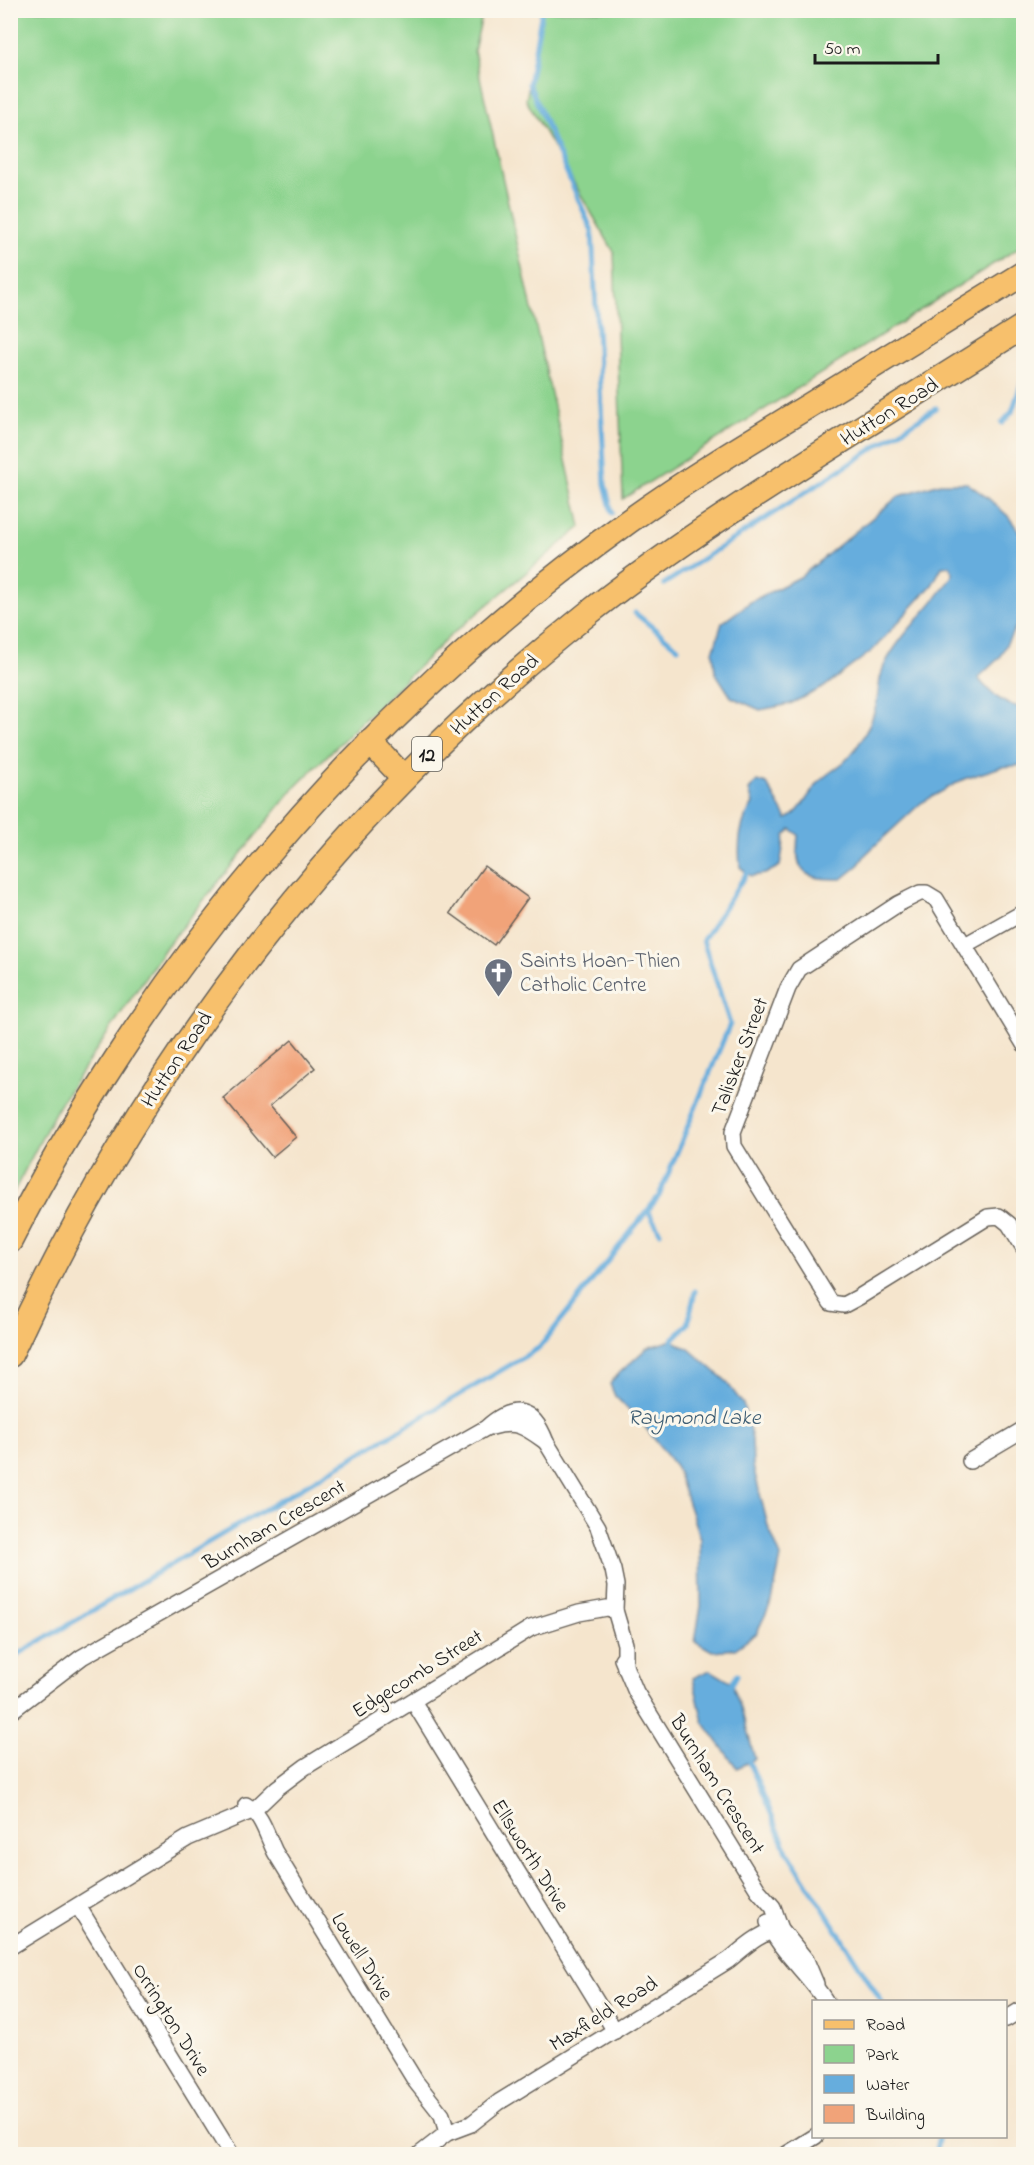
<svg xmlns="http://www.w3.org/2000/svg" width="1034" height="2165" font-family="'Indie Flower',sans-serif">
<rect width="100%" height="100%" fill="#fbf7ec"/>
<filter id="ink" filterUnits="userSpaceOnUse"><feTurbulence type="fractalNoise" baseFrequency=".0167" numOctaves="2"/><feDisplacementMap in="SourceGraphic" scale="12" xChannelSelector="R" yChannelSelector="G"/><feConvolveMatrix kernelMatrix="1 2 1 2 8 2 1 2 1" color-interpolation-filters="sRGB"/></filter>
<filter id="wash" filterUnits="userSpaceOnUse"><feTurbulence type="fractalNoise" baseFrequency=".008" numOctaves="4" result="noise"/><feDisplacementMap in="SourceGraphic" scale="24" xChannelSelector="R" yChannelSelector="G"/><feGaussianBlur stdDeviation="1.35" result="paint"/><feColorMatrix in="noise" values="0 0 0 0 0 0 0 0 0 0 0 0 0 0 0 0 0 1.4 0 .05"/><feComposite in="paint" operator="in"/></filter>
<g filter="url(#wash)">
<rect width="100%" height="100%" fill="#f5e5cd"/>
<!-- green -->
<g fill="#8cd38e" stroke="#547855" stroke-width="1.5">
<path d="M11 10 483 11 474 51 581 527 451 635 294 788 166 947 59 1105 11 1197Z"/>
<path d="M543 11H1023V245L623 499 614 252 526 100Z"/>
</g>
<!-- water -->
<g fill="#66addd" stroke="#41647c" stroke-width="1.5">
<path d="M940 483H967L988 498 1008 516 1023 537V613L999 658 978 678C989 692 1004 707 1023 707V765L1001 767 964 779 921 803 866 854 857 867 842 879C806 879 794 876 798 835L791 829 785 836 780 866 765 874 751 876 740 867C738 844 739 823 753 804L749 790 757 781 767 784 787 819C801 812 808 794 819 782 826 774 836 769 844 762 859 748 871 725 876 706 879 693 878 678 884 666 901 631 934 607 953 574L950 566 942 567 932 585 873 650 824 687 790 704 760 710 731 697 715 672 713 652 722 623 752 601 800 577 899 496Z"/>
<path d="M672 1340 689 1349 725 1380 743 1404 752 1439 753 1466 768 1526 781 1557 772 1601 756 1634 735 1649 712 1651 695 1641 701 1606 700 1539 676 1467 642 1423 615 1396 610 1384 615 1377 647 1348Z"/>
<path d="M710 1670 732 1683 743 1715 755 1759 737 1768 703 1722 693 1678Z"/>
</g>
<g fill="none" stroke-linecap="round" stroke-linejoin="round">
<!-- stream -->
<g stroke="#66addd" stroke-width="5">
<path d="M542 10 529 84 592 231 605 484 612 513"/>
<path d="M1023 10 1024 77"/>
<path d="M1002 423 1012 412 1024 375"/>
<path d="M664 584 936 408"/>
<path d="M635 613 678 648"/>
<path d="M648 1211 660 1232"/>
<path d="M674 1344 672 1340 688 1324 695 1291"/>
<path d="M10 1659 539 1348 659 1196 730 1024 703 940 750 868"/>
<path d="M729 1689 737 1675"/>
<path d="M747 1757 787 1851 882 2002"/>
<path d="M935 2154 939 2136"/>
</g>
</g>
<g id="blocks">
<!-- building -->
<g fill="#f1a379">
<path d="M484 866 528 898 494 945 450 913Z"/>
<path d="M292 1040 315 1068 270 1106 296 1137 272 1157 223 1098Z"/>
</g>
</g>
</g>
<g filter="url(#ink)">
<use href="#blocks" fill-opacity="0" stroke="#68625a" stroke-width="1.5"/>
<g fill="none" stroke-linecap="round" stroke-linejoin="round">
<defs>
<g id="street">
<path d="M965 945 1024 912"/>
<path d="M1024 1044 936 899 926 893H920L898 904 799 969 788 988 733 1132 734 1146 831 1303 844 1305 859 1297 988 1217 999 1216 1009 1224 1024 1248"/>
<path d="M492 1427C518 1420 525 1427 546 1442"/>
<path d="M970 1461 1024 1429"/>
<path d="M622 1659 636 1692 758 1890 773 1907 781 1929 806 1960 816 1984"/>
<path d="M413 1701 615 2031"/>
<path d="M10 1712 82 1657 486 1428C513 1403 533 1407 546 1442L598 1527 613 1570 616 1585 615 1610 625 1644V1668"/>
<path d="M246 1805C262 1814 267 1836 275 1852L416 2082 442 2115 447 2133"/>
<path d="M78 1906 231 2154"/>
<path d="M768 1922C778 1950 809 1974 826 2002"/>
<path d="M10 1947 188 1838 254 1810 277 1788 305 1767 531 1628 579 1613 607 1608 615 1610"/>
<path d="M1006 2019 1024 2008"/>
<path d="M420 2154 447 2133 471 2124 499 2102 729 1960C745 1947 760 1932 781 1929"/>
<path d="M787 2154 816 2136"/>
</g>
<g id="primary">
<path d="M370 742 404 778"/>
<path d="M10 1241C43 1175 82 1111 122 1050 258 844 429 664 629 521 688 479 749 442 810 405 881 361 952 317 1024 273"/>
<path d="M10 1355C143 1065 336 813 586 615 659 557 738 506 817 456 886 413 955 369 1024 326"/>
</g>
</defs>
<!-- street casing -->
<use href="#street" stroke="#68625a" stroke-width="18"/>
<!-- primary casing -->
<use href="#primary" stroke="#68625a" stroke-width="27"/>
<!-- street -->
<use href="#street" stroke="#fff" stroke-width="15"/>
<!-- primary -->
<use href="#primary" stroke="#f7c06c" stroke-width="24"/>
</g>
</g>
<!-- icons -->
<defs>
<symbol id="church-pin" viewBox="-11 -11 22 30"><path d="M0 17L-7.5 6A9.5 9.5 0 1 1 7.5 6Z" fill="#6b7280" stroke="#fbf7ec"/><path d="M-1.2-6h2.4v3.5h3.3v2.4h-3.3V6h-2.4V-.1h-3.3v-2.4h3.3Z" fill="#fff"/></symbol>
</defs>
<g fill-rule="evenodd">
<use href="#church-pin" x="482" y="956" width="33" height="45"/>
</g>
<g text-anchor="middle" stroke-width="6" stroke-linejoin="round" paint-order="stroke">
<!-- shield labels -->
<rect fill="#fbf7ec" stroke="#5f5e5a" stroke-width="1.5" x="412" y="737" width="30" height="34" rx="4.5"/>
<g font-size="20" font-weight="bold" fill="#1c1c1c">
<text x="427" y="761">12</text>
</g>
<!-- street labels -->
<g font-size="21" fill="#1c1c1c" stroke="#fbf7ec">
<text transform="translate(889 411) rotate(-32)" y="7">Hutton Road</text>
<text transform="translate(494 694) rotate(-42)" y="7">Hutton Road</text>
<text transform="translate(739 1056) rotate(-69)" y="7">Talisker Street</text>
<text transform="translate(176 1059) rotate(-56)" y="7">Hutton Road</text>
<text transform="translate(274 1524) rotate(-30)" y="7">Burnham Crescent</text>
<text transform="translate(417 1673) rotate(-32)" y="7">Edgecomb Street</text>
<text transform="translate(718 1784) rotate(58)" y="7">Burnham Crescent</text>
<text transform="translate(531 1855) rotate(58)" y="7">Ellsworth Drive</text>
<text transform="translate(363 1956) rotate(58)" y="7">Lowell Drive</text>
<text transform="translate(603 2013) rotate(-32)" y="7">Maxfield Road</text>
<text transform="translate(172 2019) rotate(58)" y="7">Orrington Drive</text>
</g>
<!-- worship labels -->
<g font-size="21" fill="#5b616d" stroke="#fbf7ec" text-anchor="start">
<text x="520" y="967">Saints Hoan-Thien<tspan x="520" dy="24">Catholic Centre</tspan></text>
</g>
<!-- water labels -->
<g font-size="22" font-style="italic" fill="#3d5d73" stroke="#fbf7ec">
<text x="694" y="1424">Raymond Lake</text>
</g>
</g>
<!-- margin -->
<rect width="1034" height="2165" fill="none" stroke="#fbf7ec" stroke-width="36"/>
<!-- legend -->
<rect x="812" y="2000" width="195" height="138" fill="#fbf7ec" stroke="#a29f99" stroke-width="1.5"/>
<rect x="824" y="2020" width="30" height="9" fill="#f7c06c" stroke="#a29f99" stroke-width="1.5"/>
<text x="866" y="2030" font-size="18" fill="#1c1c1c">Road</text>
<rect x="824" y="2045" width="30" height="18" fill="#8cd38e" stroke="#a29f99" stroke-width="1.5"/>
<text x="866" y="2060" font-size="18" fill="#1c1c1c">Park</text>
<rect x="824" y="2075" width="30" height="18" fill="#66addd" stroke="#a29f99" stroke-width="1.5"/>
<text x="866" y="2090" font-size="18" fill="#1c1c1c">Water</text>
<rect x="824" y="2105" width="30" height="18" fill="#f1a379" stroke="#a29f99" stroke-width="1.5"/>
<text x="866" y="2120" font-size="18" fill="#1c1c1c">Building</text>
<!-- scale -->
<path d="M815 54v9h123v-9" fill="none" stroke="#1c1c1c" stroke-width="3"/>
<text x="824" y="54" font-size="18" fill="#1c1c1c" stroke="#fbf7ec" stroke-width="4.5" paint-order="stroke">50 m</text>
</svg>
